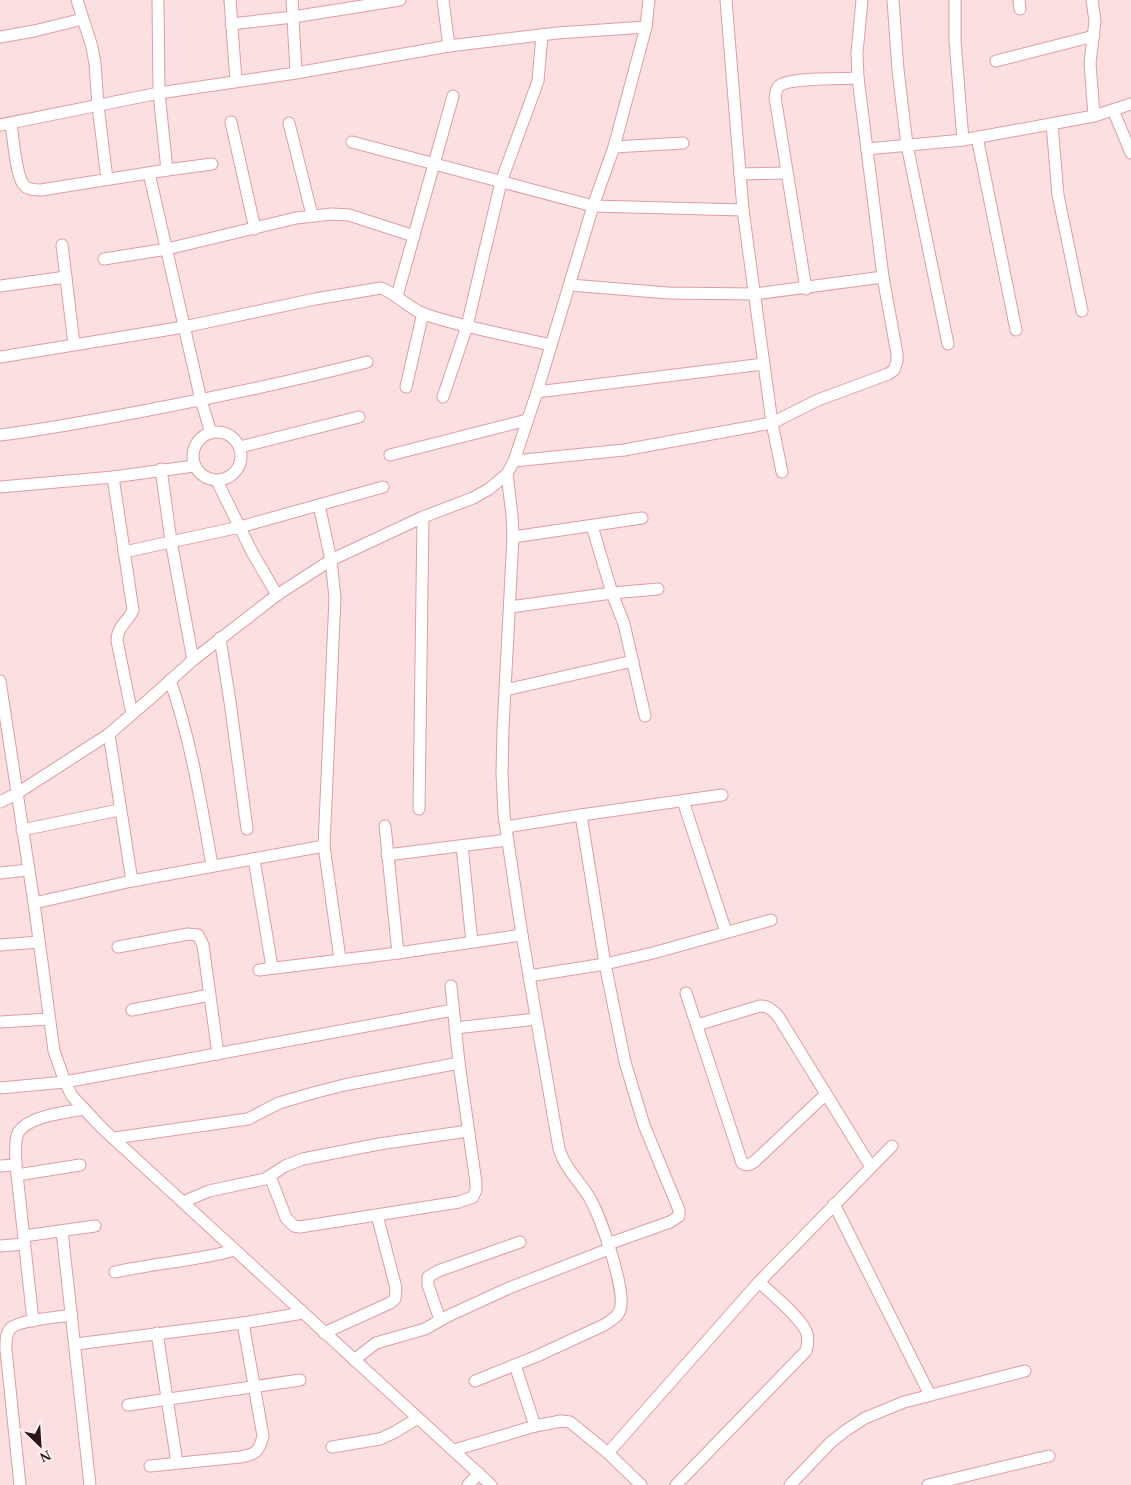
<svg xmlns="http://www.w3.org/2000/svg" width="1131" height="1485" font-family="'Times New Roman',serif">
<rect width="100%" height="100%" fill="#fbdfe1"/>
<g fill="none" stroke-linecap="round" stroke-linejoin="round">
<defs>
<g id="minor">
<path d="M77 0 92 47 95 64 98 106 107 179"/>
<path d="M158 0 159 93 167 170"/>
<path d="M230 0 236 81"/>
<path d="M292 0 296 73"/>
<path d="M443 0 449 46"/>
<path d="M726 0 743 210 772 423 782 472"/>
<path d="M893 0 898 70 907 145 948 344"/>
<path d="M955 0V41L963 140"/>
<path d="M1019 0 1020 9"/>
<path d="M1092 0 1095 21 1090 63 1094 116"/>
<path d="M231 24 293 17 400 0"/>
<path d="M0 37 34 31 83 19"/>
<path d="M996 61 1094 36"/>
<path d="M1113 110 1131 153"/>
<path d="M231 122 255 229"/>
<path d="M11 123C13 137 16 174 23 184 27 190 35 190 41 190L167 170 212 164"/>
<path d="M289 123 312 215"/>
<path d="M1052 124 1058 195 1082 311"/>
<path d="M0 125 159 93 296 73 449 46 557 33 646 27"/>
<path d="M977 137 1016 330"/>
<path d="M352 142 593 206 743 210"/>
<path d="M614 147 683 143"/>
<path d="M867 149 963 140 1094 116 1131 104"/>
<path d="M149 173 201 400 211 433"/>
<path d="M740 174 787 173"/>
<path d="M62 245 74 344"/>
<path d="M104 259 167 249 296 218 332 214 349 215 414 236"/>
<path d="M570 285 668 293 755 294 883 277"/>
<path d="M0 286 66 277"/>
<path d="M806 289 775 97C776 93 776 89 779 86 789 77 843 79 858 78"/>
<path d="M397 296 453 96"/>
<path d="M0 357 184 327 315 299 381 288C397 294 408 308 424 314 465 328 509 335 551 345"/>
<path d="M406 387 423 313"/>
<path d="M537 392 764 364"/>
<path d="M443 397 467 326 501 182 538 81 542 35"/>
<circle cx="217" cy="456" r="24"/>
<path d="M0 435C57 428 113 417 169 406 236 393 301 379 367 362"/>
<path d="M240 447 359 417"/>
<path d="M390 455 527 420"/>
<path d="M514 461 624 450 772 423 818 400 888 374 894 370 897 361V354L883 277 858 78 857 53 862 0"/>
<path d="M161 469 171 541 193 660"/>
<path d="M113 477 133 610C128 622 117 626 117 641L132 714"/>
<path d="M217 481 252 552 277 595"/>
<path d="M0 487 113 477 194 466"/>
<path d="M319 505 331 560 335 598 324 846 340 959"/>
<path d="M592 526 612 593 624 624 645 716"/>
<path d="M513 537 642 518"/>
<path d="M124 552 240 527 383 487"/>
<path d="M510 607 612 593 658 589"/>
<path d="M220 638 230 702 247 829"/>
<path d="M170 680C191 740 201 803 212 865"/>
<path d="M0 681 34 903 54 1051 65 1082 72 1096 102 1128 491 1485"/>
<path d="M505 690 633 661"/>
<path d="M109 734 132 881"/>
<path d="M683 801 726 932"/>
<path d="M0 802 16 794 109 734 153 696 193 660 277 595 331 560 423 517 473 498 489 489 507 474 514 461 537 392 593 206 614 147 646 27 649 0"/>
<path d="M419 809 423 517"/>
<path d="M581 815 605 964 625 1062 644 1125 679 1210V1216L670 1222 608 1244"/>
<path d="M385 826 398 953"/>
<path d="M506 827 581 815 722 795"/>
<path d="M22 830 119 810"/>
<path d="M462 846 472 942"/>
<path d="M387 855 507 840"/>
<path d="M254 859 272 967"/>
<path d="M0 873 28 870"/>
<path d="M34 903 132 881 324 846"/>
<path d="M0 945 39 942"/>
<path d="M118 947 188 934 198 935 203 945 218 1054"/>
<path d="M259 970 398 953 522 935"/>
<path d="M529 976 605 964 653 953 771 920"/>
<path d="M686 993 742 1163C747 1166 749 1165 754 1162L826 1094"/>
<path d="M132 1010 210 995"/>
<path d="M0 1022 49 1019"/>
<path d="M697 1025 760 1006C769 1006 772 1010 778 1016L871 1167"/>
<path d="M455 1028 536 1019"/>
<path d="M0 1088 65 1082 453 1010"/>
<path d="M115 1138 248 1119 279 1103 313 1093 344 1085 459 1063"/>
<path d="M0 1166 16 1165"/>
<path d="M17 1175 80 1165"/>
<path d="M270 1176 286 1218 294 1226 300 1227 459 1202 473 1197 476 1190V1183L459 1063 451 986"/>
<path d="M183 1202 209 1191 265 1179 285 1166 303 1159 379 1144 468 1131"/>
<path d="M834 1204 930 1395"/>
<path d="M62 1231 90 1485"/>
<path d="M24 1236 95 1226"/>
<path d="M0 1246 24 1244"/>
<path d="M115 1272C155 1263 196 1261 235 1250"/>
<path d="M440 1320 428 1285V1277L438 1271 520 1242"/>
<path d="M33 1321 16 1165C16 1155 14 1142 18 1133 27 1116 67 1112 84 1109"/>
<path d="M157 1333 177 1463"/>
<path d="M324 1333 390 1303 395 1299 396 1288 377 1215"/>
<path d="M76 1344 243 1323 303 1313"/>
<path d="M354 1360 376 1343 425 1329 448 1316 509 1288 609 1249"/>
<path d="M515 1365 535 1426"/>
<path d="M475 1381 537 1356 604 1325C610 1321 618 1317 620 1310 627 1292 600 1214 589 1197 578 1179 566 1170 559 1149L522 935 504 815 502 774 503 729 513 537 512 515 507 474"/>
<path d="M128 1405 300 1380"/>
<path d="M332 1447 380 1439 395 1432 418 1418"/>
<path d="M454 1450 535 1426 561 1421 570 1422 608 1453 641 1485"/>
<path d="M608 1453 759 1282 892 1146"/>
<path d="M150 1466 240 1457C256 1454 259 1452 263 1436L243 1323"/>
<path d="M20 1485 6 1350C6 1343 5 1334 11 1328 19 1320 59 1317 72 1315"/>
<path d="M468 1485 479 1473"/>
<path d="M676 1485 806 1351C808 1344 809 1338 806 1331 799 1316 772 1294 759 1282"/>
<path d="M790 1485 830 1443 845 1431 865 1418 904 1402 1025 1371"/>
<path d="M928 1485 1049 1456"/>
</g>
</defs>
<!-- minor casing -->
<use href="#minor" stroke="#de9ea3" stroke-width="13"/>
<!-- minor -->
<use href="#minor" stroke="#fff" stroke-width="11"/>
</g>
<!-- north arrow -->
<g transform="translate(40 1445) rotate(155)" stroke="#fff0f1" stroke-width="4" paint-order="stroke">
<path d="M0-4L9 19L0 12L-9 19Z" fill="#2d1618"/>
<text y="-8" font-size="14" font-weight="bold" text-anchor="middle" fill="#2d1618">N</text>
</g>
</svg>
